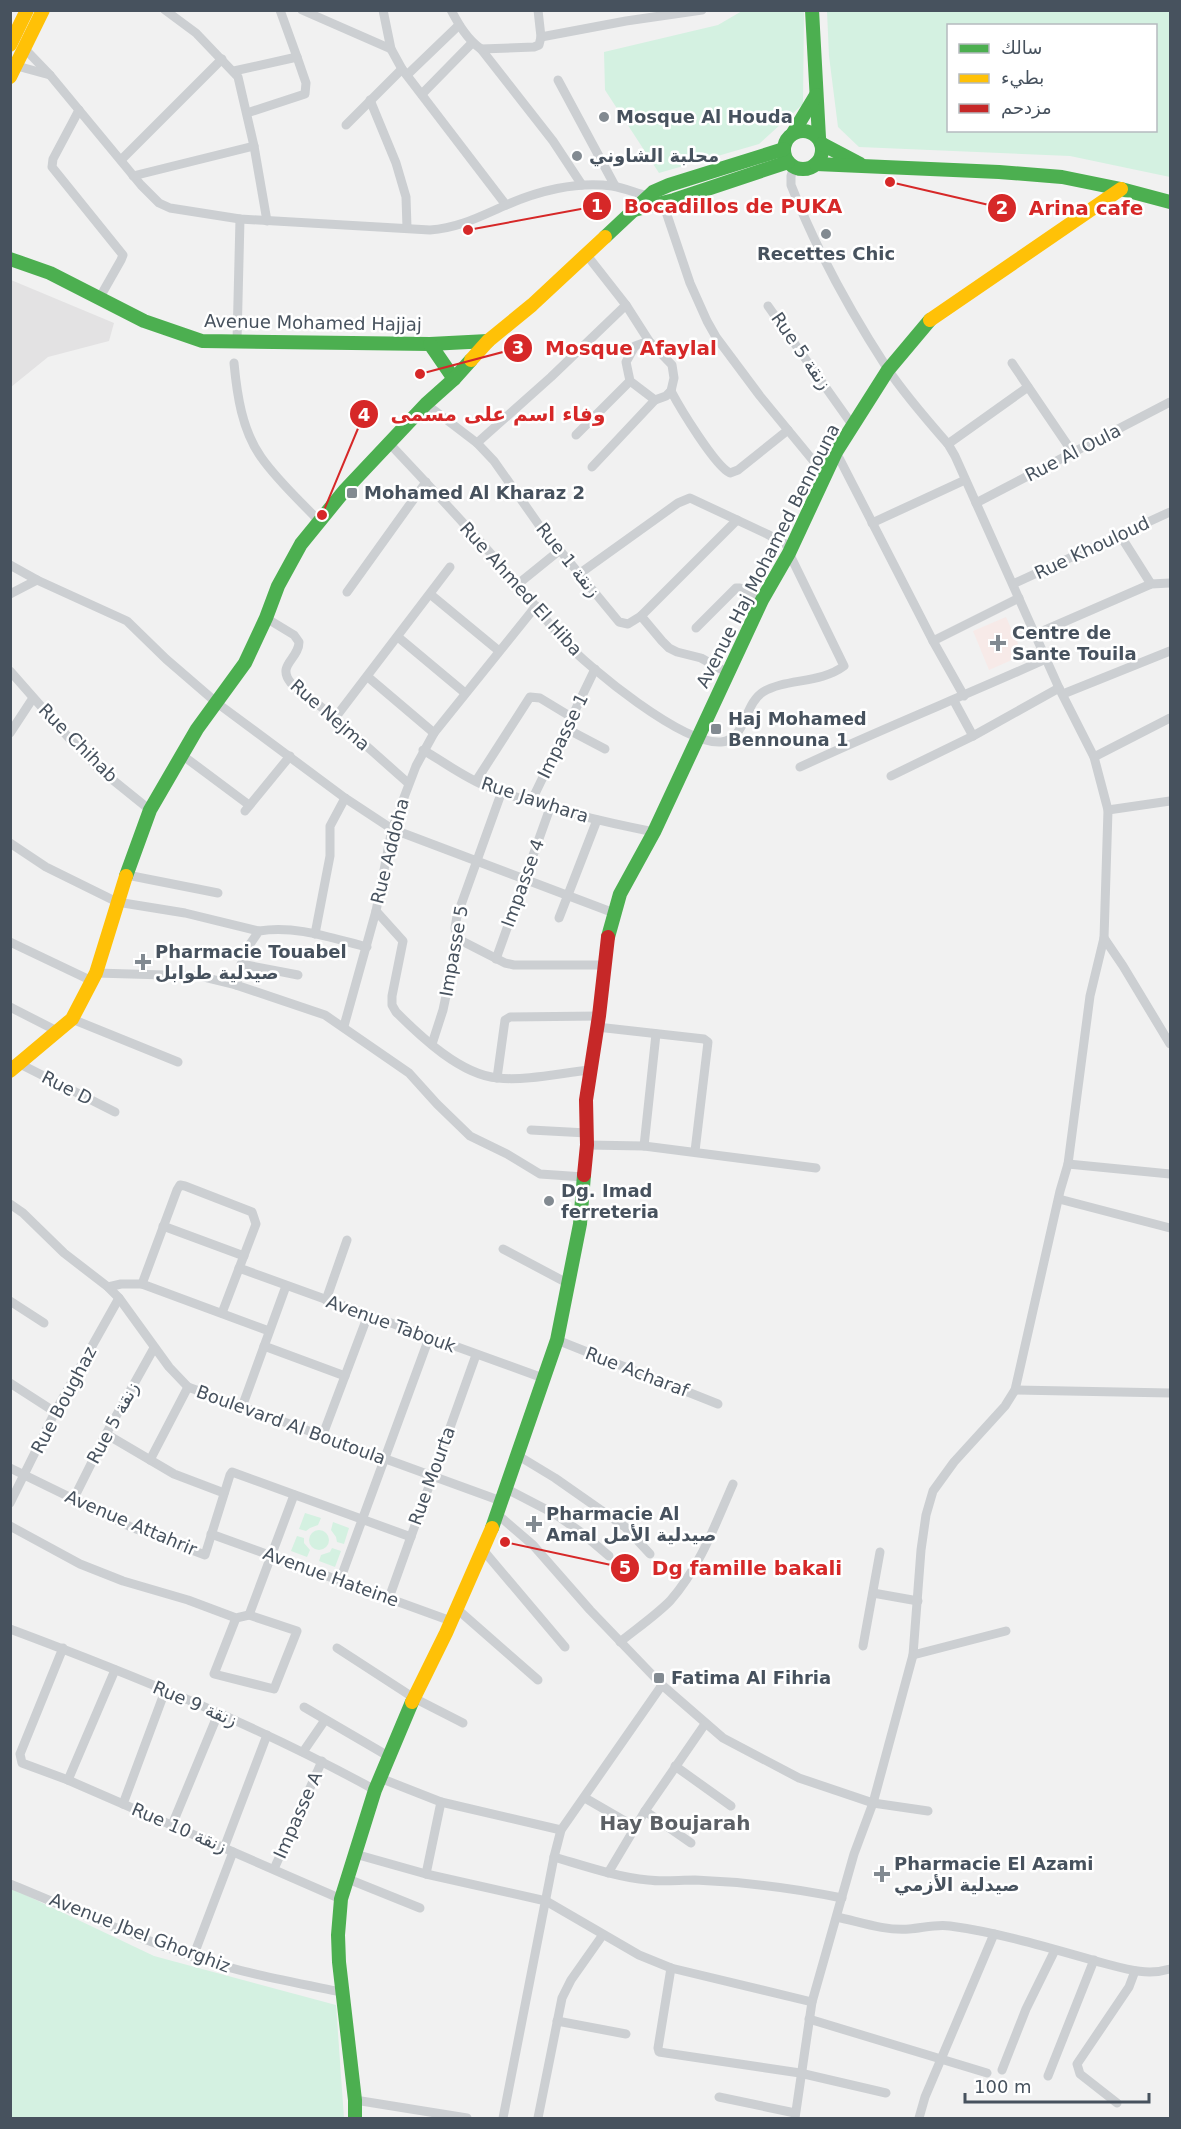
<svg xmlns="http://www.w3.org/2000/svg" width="1181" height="2129" font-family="'DejaVu Sans','Noto Sans Arabic',sans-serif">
<rect width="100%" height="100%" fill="#f1f1f1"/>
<!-- education -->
<path fill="#e3e2e3" d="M11 280 114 323 109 341 48 357 11 387Z"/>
<!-- medical -->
<path fill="#f7eae8" d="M1006 617 1023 655 989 670 973 631Z"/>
<!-- green -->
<g fill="#d4f1e1" fill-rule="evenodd">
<path d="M742 11H804L803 104 759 144 659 173 605 90 604 52 718 25Z"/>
<path d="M827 11H1170V177L1070 156 859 147 838 127 829 56ZM948 26H1156V130H948Z"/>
<path d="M305 1513 321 1518 318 1525 310 1528 306 1531 299 1529Z"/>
<path d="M333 1522 349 1528 344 1544 337 1542 336 1537 331 1530Z"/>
<circle cx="319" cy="1540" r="10"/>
<path d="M297 1536 304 1538V1543L310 1550 307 1557 291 1551Z"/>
<path d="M332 1548 341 1551 335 1567 319 1561 321 1555 330 1552Z"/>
<path d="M11 1888 154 1956 336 2005 344 2118H11Z"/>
</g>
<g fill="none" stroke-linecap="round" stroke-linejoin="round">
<!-- street -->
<g stroke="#cccfd2" stroke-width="9">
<path d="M165 10 196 33 238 77 254 146 267 221"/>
<path d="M302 10 391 49"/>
<path d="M383 10 391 49 402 69 506 205"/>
<path d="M451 10C459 25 467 39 481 49L553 141 582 185"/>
<path d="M538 10 541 37"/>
<path d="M25 49 50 75 141 185 159 203 170 208 240 219 430 230C458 228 479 217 504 206 537 191 577 181 612 186 624 188 636 193 648 196L650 201"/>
<path d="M481 49 534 47 539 45 541 37 626 21 702 10"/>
<path d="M17 66 50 75"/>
<path d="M234 71 297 57 280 10"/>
<path d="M407 75 459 25"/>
<path d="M558 80 615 186"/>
<path d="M422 94 472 43"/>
<path d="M370 100 396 163 406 197 407 228"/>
<path d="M79 110 53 159 52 167 123 255 121 260 100 297"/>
<path d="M247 113 305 94 306 83 297 57"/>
<path d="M346 125 402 69"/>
<path d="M121 160 222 59"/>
<path d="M794 167 791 176V185C816 249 850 311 887 368 905 395 927 420 948 444L955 456 1059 688 1094 757 1108 810 1104 938 1090 996 1068 1164 1060 1191 1020 1368 1015 1390 1005 1406 954 1462 933 1491 926 1515 921 1550 913 1655 873 1803 854 1854 812 2002 795 2118"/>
<path d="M133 176 254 146"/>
<path d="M663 203 690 283 707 321 716 337 760 396 825 475"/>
<path d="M586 254 626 305 649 341 672 365 674 378 671 391"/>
<path d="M768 306 853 426"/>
<path d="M237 341 240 219"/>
<path d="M649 341 635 346 626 362 630 381 655 400"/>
<path d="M234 363C237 395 242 430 261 457 277 480 299 500 318 520"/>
<path d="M1012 363 1073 453"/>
<path d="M671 391C680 408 715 466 730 473L738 470 788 430"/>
<path d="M426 404 477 443 494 461 539 525 619 622 628 624 641 616 662 641 669 648 677 652 701 658 728 673"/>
<path d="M576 435 630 381"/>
<path d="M389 443C432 489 476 535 517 584 533 602 547 622 563 640 589 668 683 745 721 742 746 740 744 704 763 692 786 678 820 684 844 666L789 553"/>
<path d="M477 443 551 377 626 305"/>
<path d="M948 444 1028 387"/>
<path d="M836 452 933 641 964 696"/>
<path d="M592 467 655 400 666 396 671 391"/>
<path d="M976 503 1170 402"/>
<path d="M872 523 965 480"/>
<path d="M1120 535 1151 584"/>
<path d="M10 565 37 580 127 621 166 659 217 703 345 798 392 829 614 913"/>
<path d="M579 574 678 503 690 498 767 534 791 547"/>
<path d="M518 584 560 550"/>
<path d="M1013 584 1170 512"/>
<path d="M347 592 426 482"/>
<path d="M10 594 37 580"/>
<path d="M430 594 499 651"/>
<path d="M641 616 737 520"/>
<path d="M266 618 294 635 299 642C299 659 276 665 291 683L335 718 408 783"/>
<path d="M696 628 736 588H740L762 600"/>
<path d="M1036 634 1151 584 1170 583"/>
<path d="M398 637 465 693"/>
<path d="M933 641 1019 598"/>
<path d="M10 671 69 738 98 768 150 810"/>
<path d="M368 677 434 733"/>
<path d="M1063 694 1170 651"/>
<path d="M954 701 973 736"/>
<path d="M335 718 450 567"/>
<path d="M567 729 605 749"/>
<path d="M10 733 33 698"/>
<path d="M423 750C444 762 465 778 488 787 542 808 598 821 654 832"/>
<path d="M182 755 249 805"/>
<path d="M1094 757 1170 718"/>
<path d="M800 767C881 729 964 696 1046 659"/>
<path d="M891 776 973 736 1059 688"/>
<path d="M476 781 530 697 540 698 573 718"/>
<path d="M531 802 595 669"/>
<path d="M1108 810 1170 801"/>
<path d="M245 811 290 756"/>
<path d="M10 843 46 867 117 902 185 913 259 931"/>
<path d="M127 875 218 893"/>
<path d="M376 911 403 941 392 996V1005L396 1012C421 1037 461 1075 498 1078 526 1081 561 1073 590 1070"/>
<path d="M559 918 597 820"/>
<path d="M315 934 330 856V826L345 798"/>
<path d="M1104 938 1123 966 1170 1044"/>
<path d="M458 939 505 963 514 965H604"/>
<path d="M10 942 92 981"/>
<path d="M496 959 550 808"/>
<path d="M241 964 298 975"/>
<path d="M96 973 199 976 236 985 325 1015 409 1073 437 1104 470 1136 507 1154 540 1174 584 1177"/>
<path d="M236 985 248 947 259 931C296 925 331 938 367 947"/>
<path d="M10 1007 59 1032"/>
<path d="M72 1019 178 1062"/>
<path d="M344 1026 376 911 392 829 416 766 434 733 536 606"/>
<path d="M597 1027 704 1039 708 1042 695 1151"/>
<path d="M432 1044 443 1010 458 939 455 928 457 916 502 791"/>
<path d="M20 1064 115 1112"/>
<path d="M497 1078 505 1020 510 1017 599 1016"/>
<path d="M531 1130 587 1133"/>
<path d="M587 1145 644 1146 816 1168"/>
<path d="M644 1146 656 1034"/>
<path d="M1068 1164 1170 1174"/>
<path d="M1059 1199 1170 1228"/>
<path d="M10 1204 23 1213 64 1253 108 1287 119 1298 169 1367 188 1387 501 1501"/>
<path d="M163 1226 244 1256"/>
<path d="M503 1249 569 1284"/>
<path d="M239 1268 543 1378"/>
<path d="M142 1284 177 1190 180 1185 185 1186 252 1212 256 1224 222 1313"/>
<path d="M108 1287 121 1284H142L269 1331"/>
<path d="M326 1300 347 1240"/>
<path d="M10 1301 44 1323"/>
<path d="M557 1340 718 1404"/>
<path d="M264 1346 345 1376"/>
<path d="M10 1383 55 1412"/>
<path d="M1015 1390 1170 1393"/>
<path d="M242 1407 286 1286"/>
<path d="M106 1434 174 1474 224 1493"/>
<path d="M322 1437 368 1315"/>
<path d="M517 1455 555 1478 625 1527 650 1554"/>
<path d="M150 1460 188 1387"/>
<path d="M10 1468 131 1527 205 1555 230 1475 232 1472 411 1537"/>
<path d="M505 1488 555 1514 582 1533 609 1556"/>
<path d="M73 1500 106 1434 154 1348"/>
<path d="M10 1503 55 1412 119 1298"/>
<path d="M497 1514 533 1545 590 1610 662 1685 723 1738 799 1778 873 1803 928 1811"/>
<path d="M10 1526 80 1564 123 1581 188 1600 236 1618 249 1615 297 1631 274 1689 214 1674 236 1618"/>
<path d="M211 1534 451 1621"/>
<path d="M483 1550 565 1647"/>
<path d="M340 1580 429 1338"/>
<path d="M873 1593 918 1601"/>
<path d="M389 1598 476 1355"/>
<path d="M457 1609 538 1680"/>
<path d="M249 1615 294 1495"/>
<path d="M10 1629C133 1675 261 1727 375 1790"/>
<path d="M620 1642C636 1629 655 1616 670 1601 700 1567 715 1525 733 1484"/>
<path d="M863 1646 880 1552"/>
<path d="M63 1648 20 1754 22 1763 68 1780 341 1899"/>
<path d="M337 1648 414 1698 463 1723"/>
<path d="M913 1655 1006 1631"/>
<path d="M304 1707 388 1756"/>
<path d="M303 1752 325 1720"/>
<path d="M675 1766 731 1806"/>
<path d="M380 1778 441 1802 561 1830"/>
<path d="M68 1780 115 1670"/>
<path d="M585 1798 635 1827"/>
<path d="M123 1804 165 1691"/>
<path d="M645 1811 691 1843"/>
<path d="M172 1825 218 1714"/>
<path d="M224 1848 267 1735"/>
<path d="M355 1854 426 1874 546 1901 639 1955 671 1968 812 2002"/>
<path d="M554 1857C585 1866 616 1877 648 1880 663 1882 679 1880 695 1880 743 1882 794 1888 842 1898"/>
<path d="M274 1869 322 1761"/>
<path d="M608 1873 645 1811 705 1724"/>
<path d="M426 1874 441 1802"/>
<path d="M348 1879 420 1908"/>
<path d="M10 1884C71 1909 131 1936 194 1957 242 1973 292 1982 341 1992"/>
<path d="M837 1917C860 1922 885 1931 909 1929 923 1928 936 1924 950 1926 1002 1933 1053 1949 1103 1963 1126 1969 1147 1976 1170 1969"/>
<path d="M193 1957 233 1852"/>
<path d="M671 1968 658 2048 659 2052 800 2073 886 2093"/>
<path d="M809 2019 987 2073"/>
<path d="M557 2021 626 2034"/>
<path d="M1002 2070 1026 2009 1055 1950"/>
<path d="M1048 2076 1094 1960"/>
<path d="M719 2097 795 2113"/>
<path d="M355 2100 467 2118"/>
<path d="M1117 2103 1080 2074 1077 2064 1129 1987 1135 1971"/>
<path d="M503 2118 554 1857 561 1830 662 1685"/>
<path d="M538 2118 562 1998 571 1980 602 1936"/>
<path d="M919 2118 925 2097 994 1934"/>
</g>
<!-- fast -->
<g stroke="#4caf50" stroke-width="14">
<path d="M812 10 819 138"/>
<circle cx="803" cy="150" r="19"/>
<path d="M793 133 816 95"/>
<path d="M822 144 860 164"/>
<path d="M816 164 999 172 1062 177 1121 189 1170 202"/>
<path d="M634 210 674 200 788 162"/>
<path d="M605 237 653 192 669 185 784 149"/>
<path d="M10 259 50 273 144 321 202 341 430 344 488 341"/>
<path d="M430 344 454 379"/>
<path d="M126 876 150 810 197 729 245 663 266 618 278 586 301 544 345 490 426 404 454 379 471 360"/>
<path d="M608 937 620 894 654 832 762 600 789 553 836 452 888 370 930 320"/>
<path d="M492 1528 557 1340 580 1224 584 1175"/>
<path d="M355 2118V2100L339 1962 338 1935 341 1899 375 1790 412 1702"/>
</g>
<!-- slow -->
<g stroke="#ffc107" stroke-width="14">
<path d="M10 45 27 10"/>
<path d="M10 77 43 10"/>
<path d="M930 320 1121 189"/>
<path d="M471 360 488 341 532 305 605 237"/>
<path d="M10 1071 72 1019 96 973 126 876"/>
<path d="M412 1702 446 1633 492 1528"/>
</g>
<!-- jam -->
<path stroke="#c62828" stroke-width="14" d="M584 1175 587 1145 586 1100 599 1016 608 937"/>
</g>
<!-- markers -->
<g fill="#828a91" stroke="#fff" stroke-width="2">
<circle cx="604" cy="117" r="6"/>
<circle cx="577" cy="156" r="6"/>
<circle cx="826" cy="234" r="6"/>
<rect x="346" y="487" width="12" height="12" rx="3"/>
<path d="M995 634h6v6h6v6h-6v6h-6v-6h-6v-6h6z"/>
<rect x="710" y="723" width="12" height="12" rx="3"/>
<path d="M140 953h6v6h6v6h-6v6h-6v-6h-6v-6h6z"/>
<circle cx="549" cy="1201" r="6"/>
<path d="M531 1515h6v6h6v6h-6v6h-6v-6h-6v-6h6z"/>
<rect x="653" y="1672" width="12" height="12" rx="3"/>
<path d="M879 1865h6v6h6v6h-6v6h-6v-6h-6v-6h6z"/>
</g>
<g text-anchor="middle" stroke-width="5" stroke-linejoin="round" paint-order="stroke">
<!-- poi labels -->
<g font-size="18" font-weight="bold" fill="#47525e" stroke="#fff" text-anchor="start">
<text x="616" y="123">Mosque Al Houda</text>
<text x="589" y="162">محلبة الشاوني</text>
<text x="826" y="260" text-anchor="middle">Recettes Chic</text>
<text x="364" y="499">Mohamed Al Kharaz 2</text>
<text x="1012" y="639">Centre de<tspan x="1012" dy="21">Sante Touila</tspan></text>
<text x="728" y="725">Haj Mohamed<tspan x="728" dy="21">Bennouna 1</tspan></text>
<text x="155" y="958">Pharmacie Touabel<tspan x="155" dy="21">صيدلية طوابل</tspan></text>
<text x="561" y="1197">Dg. Imad<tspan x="561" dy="21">ferreteria</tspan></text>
<text x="546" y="1520">Pharmacie Al<tspan x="546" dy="21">Amal صيدلية الأمل</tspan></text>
<text x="671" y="1684">Fatima Al Fihria</text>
<text x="894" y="1870">Pharmacie El Azami<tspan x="894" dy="21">صيدلية الأزمي</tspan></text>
</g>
<!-- street labels -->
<g font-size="18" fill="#47525e" stroke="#fff">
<text transform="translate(313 323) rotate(1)" y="6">Avenue Mohamed Hajjaj</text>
<text transform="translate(801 351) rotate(55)" y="6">Rue 5 زنقة</text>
<text transform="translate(1073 453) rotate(-27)" y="6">Rue Al Oula</text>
<text transform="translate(1092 548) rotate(-25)" y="6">Rue Khouloud</text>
<text transform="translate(768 556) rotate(-63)" y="6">Avenue Haj Mohamed Bennouna</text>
<text transform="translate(568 560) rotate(51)" y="6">Rue 1 زنقة</text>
<text transform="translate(521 589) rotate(48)" y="6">Rue Ahmed El Hiba</text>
<text transform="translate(330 715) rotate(41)" y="6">Rue Nejma</text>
<text transform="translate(563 736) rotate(-64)" y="6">Impasse 1</text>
<text transform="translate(78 743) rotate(45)" y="6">Rue Chihab</text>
<text transform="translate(535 800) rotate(18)" y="6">Rue Jawhara</text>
<text transform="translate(390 851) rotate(-76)" y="6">Rue Addoha</text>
<text transform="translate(523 883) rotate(-70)" y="6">Impasse 4</text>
<text transform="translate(454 951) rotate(-80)" y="6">Impasse 5</text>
<text transform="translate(67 1088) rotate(27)" y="6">Rue D</text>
<text transform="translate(391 1324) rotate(20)" y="6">Avenue Tabouk</text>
<text transform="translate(637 1372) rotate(21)" y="6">Rue Acharaf</text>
<text transform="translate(64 1400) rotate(-62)" y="6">Rue Boughaz</text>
<text transform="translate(113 1423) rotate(-62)" y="6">Rue 5 زنقة</text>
<text transform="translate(291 1425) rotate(20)" y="6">Boulevard Al Boutoula</text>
<text transform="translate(432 1476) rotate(-70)" y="6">Rue Mourta</text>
<text transform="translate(131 1523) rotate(23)" y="6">Avenue Attahrir</text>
<text transform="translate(331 1577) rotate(20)" y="6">Avenue Hateine</text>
<text transform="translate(195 1704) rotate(23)" y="6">Rue 9 زنقة</text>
<text transform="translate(298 1815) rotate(-66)" y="6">Impasse A</text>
<text transform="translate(179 1828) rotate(23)" y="6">Rue 10 زنقة</text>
<text transform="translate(140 1933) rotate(21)" y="6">Avenue Jbel Ghorghiz</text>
</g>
<!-- neighbourhood labels -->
<g font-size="20" font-weight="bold" fill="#5c6065" stroke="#fff">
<text x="675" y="1830">Hay Boujarah</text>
</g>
</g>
<!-- callouts -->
<path fill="none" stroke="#d62828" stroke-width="2" d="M468 230L597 206M890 182L1002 208M420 374L518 348M322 515L364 414M505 1542L625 1568"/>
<g fill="#d62828" stroke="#fff" stroke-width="2">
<circle cx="468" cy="230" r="6"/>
<circle cx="890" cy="182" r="6"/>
<circle cx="420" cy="374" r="6"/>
<circle cx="322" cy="515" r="6"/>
<circle cx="505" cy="1542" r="6"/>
<circle cx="597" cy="206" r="15"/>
<circle cx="1002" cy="208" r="15"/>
<circle cx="518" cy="348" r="15"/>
<circle cx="364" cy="414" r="15"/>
<circle cx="625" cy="1568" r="15"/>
</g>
<g font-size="18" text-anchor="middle" font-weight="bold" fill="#fff">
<text x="597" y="212">1</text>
<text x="1002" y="214">2</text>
<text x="518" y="354">3</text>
<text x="364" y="421">4</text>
<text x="625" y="1574">5</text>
</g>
<g font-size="20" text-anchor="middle" font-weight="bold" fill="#d62828" stroke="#fff" stroke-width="5" stroke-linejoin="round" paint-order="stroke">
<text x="733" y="213">Bocadillos de PUKA</text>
<text x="1086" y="215">Arina cafe</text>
<text x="631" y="355">Mosque Afaylal</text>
<text x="498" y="421">وفاء اسم على مسمى</text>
<text x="747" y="1575">Dg famille bakali</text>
</g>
<!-- border -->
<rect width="1181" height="2129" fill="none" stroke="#47525e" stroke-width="24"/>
<!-- legend -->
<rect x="947" y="24" width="210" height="108" fill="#ffffff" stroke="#b5babf" stroke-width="1.5"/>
<rect x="959" y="44" width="30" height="9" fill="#4caf50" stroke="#b5babf" stroke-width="1.5"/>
<text x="1001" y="54" font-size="18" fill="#47525e">سالك</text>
<rect x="959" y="74" width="30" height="9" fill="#ffc107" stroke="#b5babf" stroke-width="1.5"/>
<text x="1001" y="84" font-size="18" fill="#47525e">بطيء</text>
<rect x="959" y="104" width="30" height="9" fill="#c62828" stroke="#b5babf" stroke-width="1.5"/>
<text x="1001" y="114" font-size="18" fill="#47525e">مزدحم</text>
<!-- scale -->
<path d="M965 2093v9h184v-9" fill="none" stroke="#47525e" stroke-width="3"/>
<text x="974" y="2093" font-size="18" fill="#47525e" stroke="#ffffff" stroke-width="4.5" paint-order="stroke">100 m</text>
</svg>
